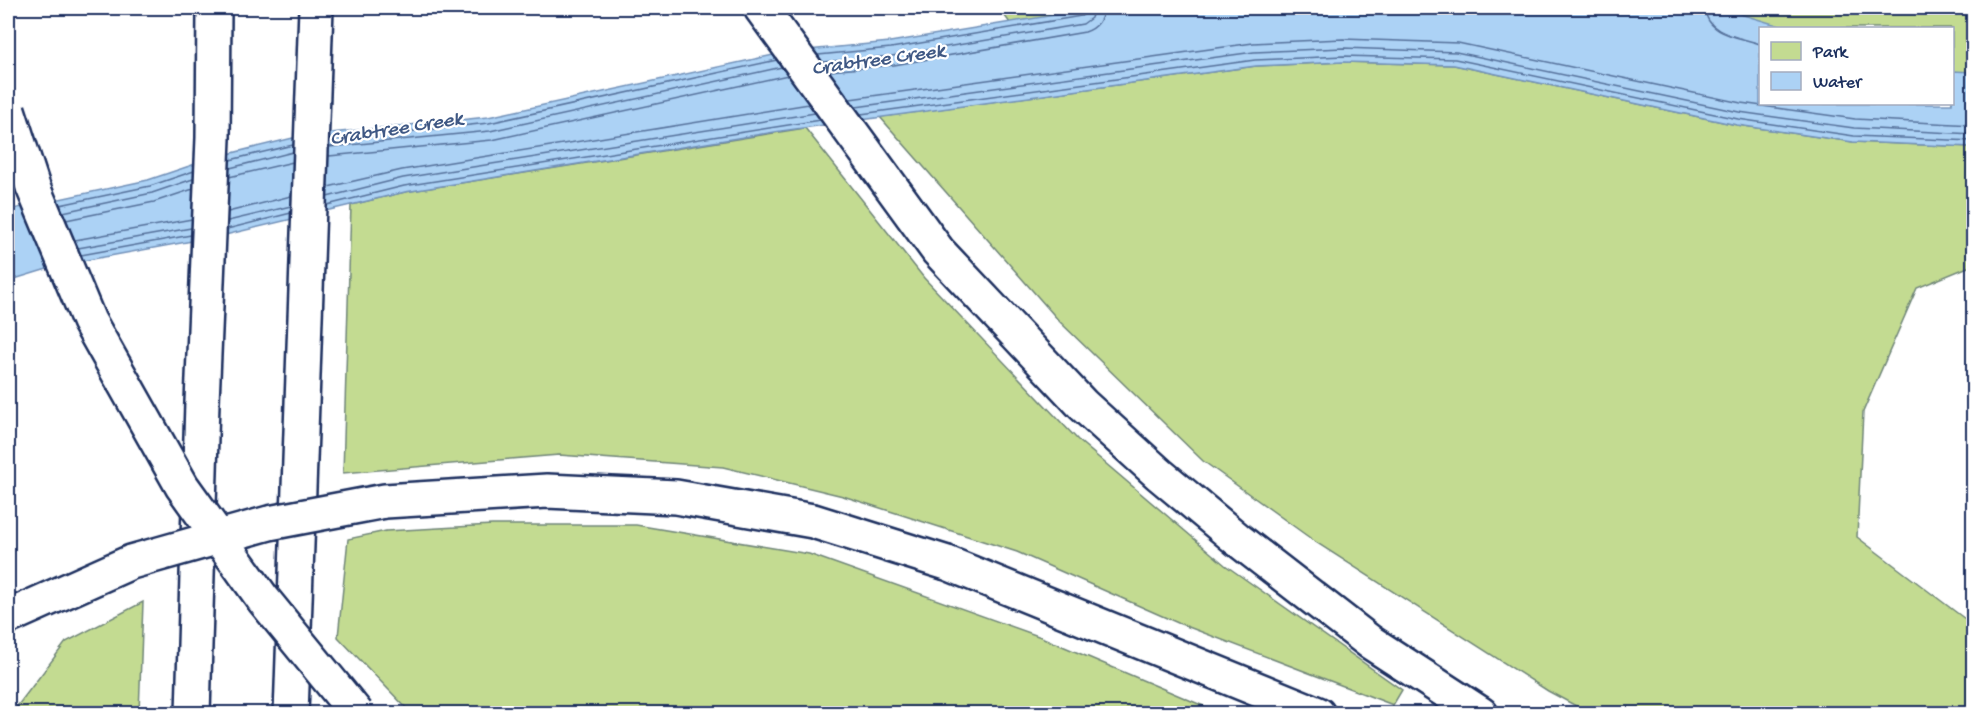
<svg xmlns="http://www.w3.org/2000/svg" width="1981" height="721" font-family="'Gochi Hand',sans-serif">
<rect width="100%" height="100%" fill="#fff"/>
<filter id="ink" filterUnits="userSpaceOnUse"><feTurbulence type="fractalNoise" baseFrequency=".0167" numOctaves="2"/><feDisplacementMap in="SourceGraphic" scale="12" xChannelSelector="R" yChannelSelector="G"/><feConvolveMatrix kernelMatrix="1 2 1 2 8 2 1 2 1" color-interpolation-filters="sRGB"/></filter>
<g filter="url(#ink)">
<!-- green -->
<g fill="#c3db91" stroke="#6f8578" stroke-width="1.5">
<path d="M999 8H1973V121L1952 104V28H1760L1024 42Z"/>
<path d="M1343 62 1454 65 1737 125 1853 142 1973 147V265L1917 288 1863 412 1857 537 1973 625V713H1589L1548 691 1317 543 1203 461 1060 322 880 117 1256 66Z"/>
<path d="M805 128 924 278 1078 440 1225 565 1402 690 1393 705 1178 623 1017 552 843 496 723 467 559 455 343 473 351 205 405 192Z"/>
<path d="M492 525H636L809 554 1041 637 1220 713H411L338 637 348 539 386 531Z"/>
<path d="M143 602 139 713H12L66 642Z"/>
</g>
<!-- water -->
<path fill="#acd2f5" stroke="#7291b9" stroke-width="1.5" d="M1097 8H1720L1787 28H1760V104H1952L1953 71 1973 72V147L1853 142 1737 125 1454 65 1343 62 1256 66 781 131 405 192 225 235 60 265 8 281V210L148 180 216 157 301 136 488 117 787 52 890 42Z"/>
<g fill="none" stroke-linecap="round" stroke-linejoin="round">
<!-- shore -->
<g stroke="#55709a" stroke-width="1.5">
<path d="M1705 8C1706 35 1740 37 1760 44"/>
<path d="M818 55 891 48 1081 16 1086 13 1087 8"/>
<path d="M823 62 892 56 1083 24 1091 18 1094 8"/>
<path d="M829 71 894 65 1085 32C1097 28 1103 20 1103 8"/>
<path d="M850 99 1253 43 1343 39 1458 43 1741 103 1855 119 1974 125"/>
<path d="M856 107 1254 52 1343 48 1456 52 1739 112 1854 128 1974 134"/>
<path d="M861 114 1255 60 1343 56 1455 59 1738 119 1854 136 1974 141"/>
<path d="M329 140 489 123 777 60"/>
<path d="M329 147 490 131 782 67"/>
<path d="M329 156 492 140 788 75"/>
<path d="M230 160 293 145"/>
<path d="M230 168 293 152"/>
<path d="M229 177 293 162"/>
<path d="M328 187 402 170 809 104"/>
<path d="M327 197 403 178 815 113"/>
<path d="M60 205 150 186 194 171"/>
<path d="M327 205 404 186 820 120"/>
<path d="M63 212 152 193 193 179"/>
<path d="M228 212 291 196"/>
<path d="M66 220 154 202 193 189"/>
<path d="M228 221 291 206"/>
<path d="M227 229 291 213"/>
<path d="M75 240 192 219"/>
<path d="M78 248 191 228"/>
<path d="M81 255 191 235"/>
</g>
<defs>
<g id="highway">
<path d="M761 8 938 251 1083 405 1159 474 1237 539 1370 642 1481 714"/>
<path d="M947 563 1318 714"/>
<path d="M193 714 202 402 213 138 214 8"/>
<path d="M291 714 316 8"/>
</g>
</defs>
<!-- highway casing -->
<use href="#highway" stroke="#1b2f5e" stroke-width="38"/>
<!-- highway -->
<use href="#highway" stroke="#fff" stroke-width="33"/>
<defs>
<g id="highway-bridge">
<path d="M8 110 33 187 89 321 182 486 263 599 357 714"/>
<path d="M8 617 131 562 269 523 385 501 547 491 676 497 813 521 947 563"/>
</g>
</defs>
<!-- highway-bridge casing -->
<use href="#highway-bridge" stroke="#1b2f5e" stroke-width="38" stroke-linecap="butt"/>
<!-- highway-bridge -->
<use href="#highway-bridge" stroke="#fff" stroke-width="33"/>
</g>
</g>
<g text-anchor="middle" stroke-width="4.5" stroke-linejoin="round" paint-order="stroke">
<!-- water labels -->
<g font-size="21" font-style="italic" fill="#3f5884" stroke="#fff">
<text transform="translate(878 58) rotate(-8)" y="7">Crabtree Creek</text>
<text transform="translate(396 127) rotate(-9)" y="7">Crabtree Creek</text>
</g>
</g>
<!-- margin -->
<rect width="1981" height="721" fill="none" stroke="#fff" stroke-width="30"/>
<rect x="15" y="15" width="1951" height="691" fill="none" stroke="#1b2f5e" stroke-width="2" filter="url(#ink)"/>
<!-- legend -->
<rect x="1759" y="27" width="195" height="78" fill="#ffffff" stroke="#a4acbf" stroke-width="1.5"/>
<rect x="1771" y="42" width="30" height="18" fill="#c3db91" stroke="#a4acbf" stroke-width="1.5"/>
<text x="1813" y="57" font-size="18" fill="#1b2f5e">Park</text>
<rect x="1771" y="72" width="30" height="18" fill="#acd2f5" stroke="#a4acbf" stroke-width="1.5"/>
<text x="1813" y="87" font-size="18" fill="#1b2f5e">Water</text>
</svg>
